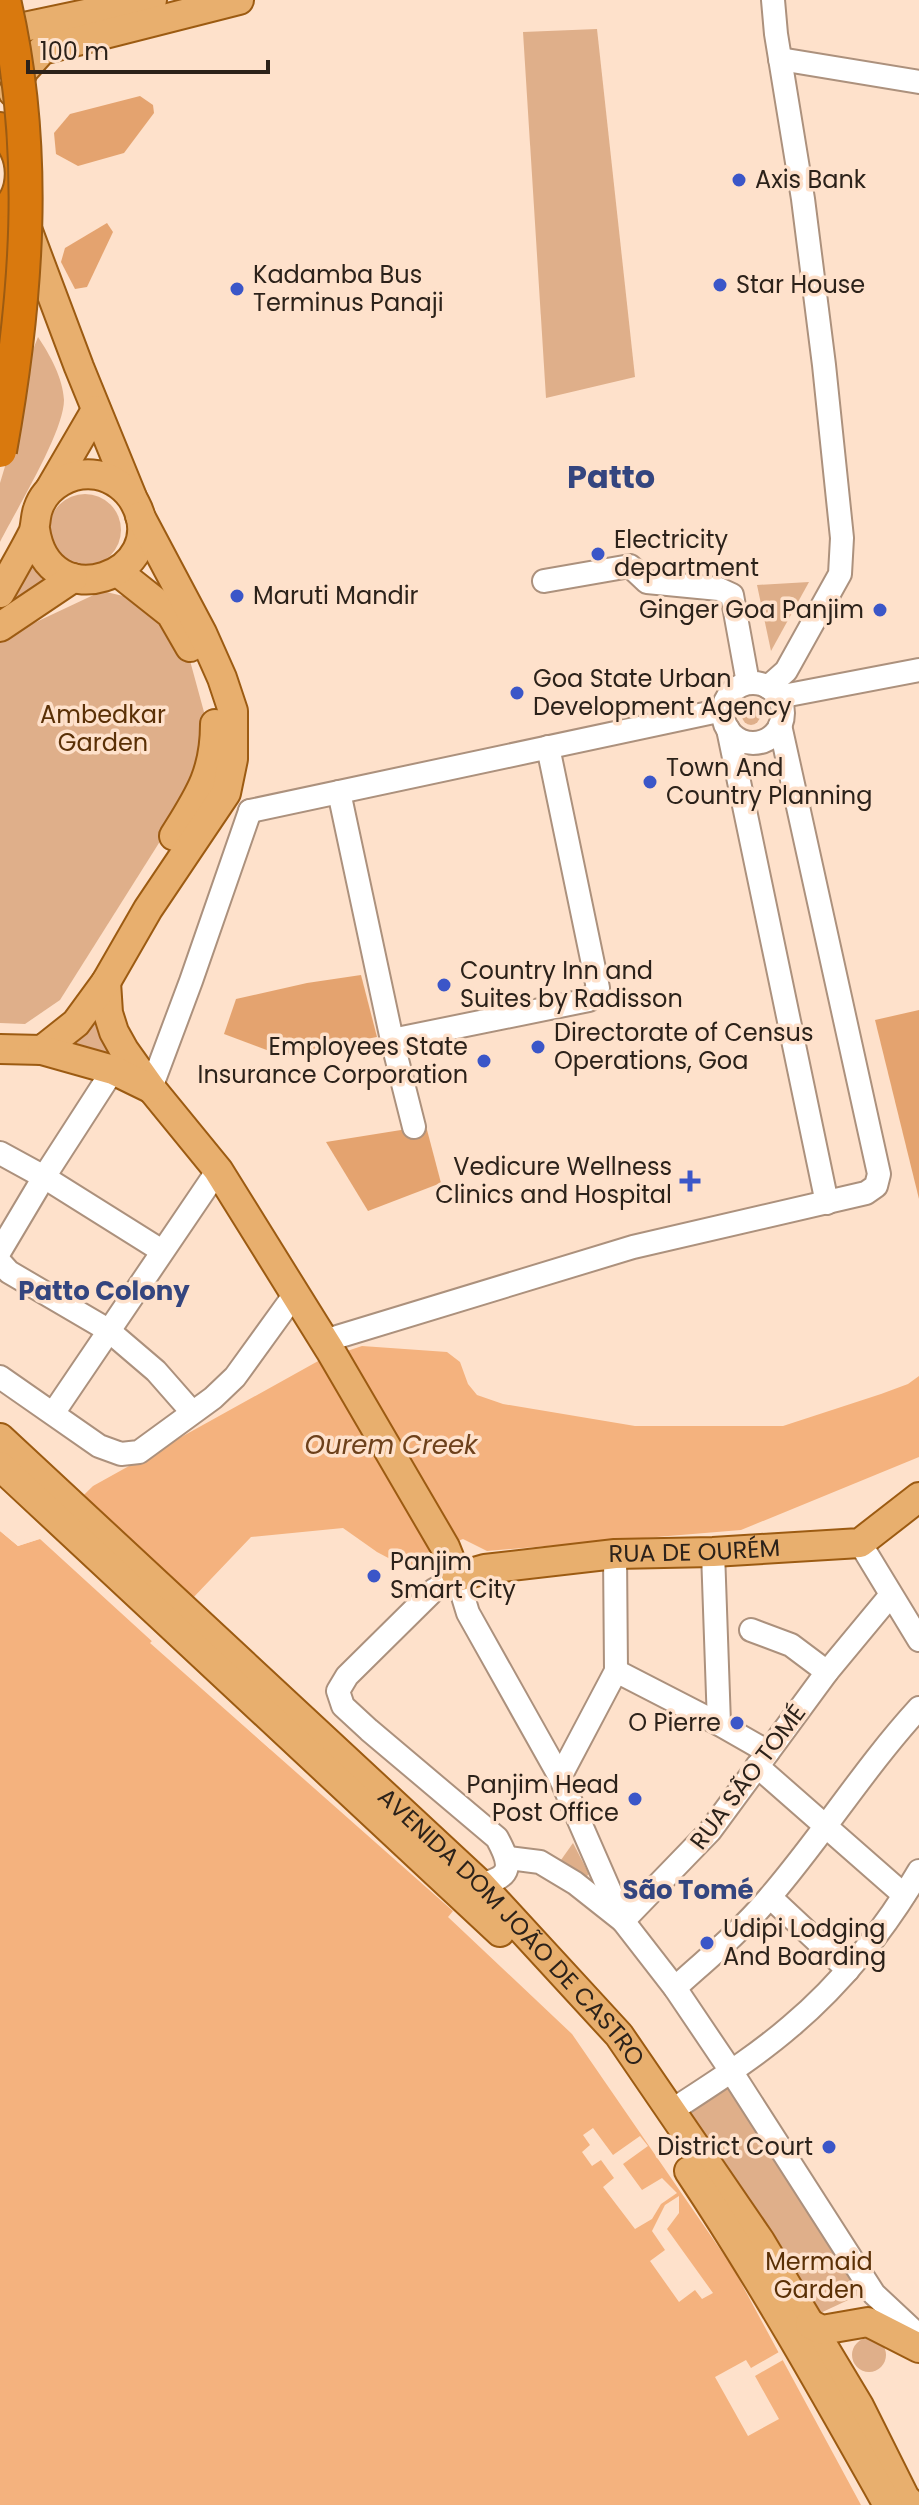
<svg xmlns="http://www.w3.org/2000/svg" width="919" height="2505" font-family="Poppins,sans-serif">
<rect width="100%" height="100%" fill="#fee1cb"/>
<!-- green -->
<g fill="#dfaf8a">
<path d="M597 29 635 377 546 398 523 32Z"/>
<path d="M38 337C50 355 63 378 64 400 64 432 16 510 0 542V483L9 453 21 380Z"/>
<circle cx="85" cy="530" r="36"/>
<path d="M26 556 44 582 0 615V603Z"/>
<path d="M809 582 771 651 757 585Z"/>
<path d="M102 591 136 599 166 625 189 657 207 723 193 789 60 1000 25 1024 0 1023V639Z"/>
<circle cx="751" cy="716" r="9"/>
<path d="M96 1020 120 1058 56 1050 81 1036Z"/>
<path d="M573 1843 589 1874 585 1878 561 1860Z"/>
<path d="M728 2085 861 2294 814 2316 684 2112Z"/>
<circle cx="869" cy="2355" r="17"/>
</g>
<!-- forest -->
<g fill="#e4a36f">
<path d="M140 96 153 105 154 113 124 153 78 166 56 154 54 133 70 114Z"/>
<path d="M107 223 113 232 87 287 75 289 61 262 65 248Z"/>
<path d="M361 975 377 1037 280 1055 224 1034 236 999 307 983Z"/>
<path d="M919 1010V1199L875 1020Z"/>
<path d="M426 1126 441 1183 368 1211 326 1142Z"/>
</g>
<!-- water -->
<path fill="#f4b27e" d="M362 1346 447 1352 460 1362 468 1384 477 1395 503 1404 635 1426H783L881 1394 908 1384 919 1376V1457L741 1530 487 1551 463 1539 429 1552 409 1569 377 1552 343 1528 251 1537 150 1643 453 1911 448 1917 572 2034 733 2268 861 2505H0V1531L18 1546 39 1539 93 1486 320 1360Z"/>
<!-- pier -->
<g fill="#fee1cb">
<path d="M78 1495 192 1604 156 1643 273 1746 270 1749 40 1539 18 1546 0 1531 2 1527 18 1541 37 1536Z"/>
<path d="M593 2128 613 2155 640 2136 648 2146 623 2164 642 2190 662 2178 677 2193 661 2204 652 2219 635 2229 603 2187 614 2178 601 2160 592 2166 582 2152 590 2145 583 2135Z"/>
<path d="M679 2196V2213L667 2229 713 2293 702 2299 695 2290 679 2302 650 2261 665 2250 652 2231 665 2205Z"/>
<path d="M779 2352 783 2360 755 2376 779 2419 748 2436 715 2377 746 2360 751 2368Z"/>
</g>
<g fill="none" stroke-linecap="round" stroke-linejoin="round">
<defs>
<g id="minor">
<path d="M780 59 919 82"/>
<path d="M544 581 630 566 647 582 719 589 732 595 748 683"/>
<circle cx="753" cy="713" r="30"/>
<path d="M768 687 786 671 840 574 842 538 824 365 803 199 776 34 773 0"/>
<path d="M778 697 919 670"/>
<path d="M728 729 827 1203"/>
<path d="M339 792 392 1040 414 1127"/>
<path d="M250 811 723 710"/>
<path d="M392 1040 589 1000 598 988 548 747"/>
<path d="M151 1088 191 981 250 811"/>
<path d="M0 1153 44 1177 162 1251"/>
<path d="M0 1251 44 1177 113 1070"/>
<path d="M0 1262 9 1272 108 1330 156 1371 192 1412"/>
<path d="M324 1341 633 1247 866 1193 876 1186 879 1174 780 725"/>
<path d="M0 1377 99 1446 121 1454 139 1452 213 1398 235 1377 295 1294"/>
<path d="M54 1412 218 1170"/>
<path d="M860 1543 919 1640"/>
<path d="M713 1552 719 1724"/>
<path d="M751 1630 791 1645 827 1672"/>
<path d="M616 1671 719 1724 768 1752"/>
<path d="M757 1766 904 1895"/>
<path d="M560 1777 616 1671 615 1554"/>
<path d="M508 1858 540 1862 575 1883 623 1921 710 1831 827 1672 890 1596"/>
<path d="M480 1884C514 1878 511 1864 497 1838L369 1730 343 1706 338 1691 347 1676 434 1590 457 1577 468 1613 560 1777 623 1921 675 1988 731 2071 874 2294 919 2336"/>
<path d="M770 1897 848 1970"/>
<path d="M675 1988C707 1959 740 1932 768 1899 821 1838 864 1768 919 1708"/>
<path d="M671 2111C712 2084 754 2058 791 2026 841 1984 886 1928 919 1871"/>
</g>
<g id="major">
<path d="M0 32 152 0"/>
<path d="M13 92 24 70 42 50 239 0"/>
<path d="M26 226 79 367 132 497"/>
<path d="M50 489 96 410"/>
<path d="M118 572 171 614 190 647"/>
<path d="M0 593C11 573 23 553 33 533 36 526 35 517 38 509 46 485 72 471 97 475 113 478 128 489 135 503 173 574 48 620 35 529"/>
<path d="M0 627 73 578"/>
<path d="M174 836C199 796 215 773 215 724"/>
<path id="s1" d="M106 982 108 1013 114 1032 124 1050 151 1088 218 1170 330 1350 445 1547 457 1577 485 1569 615 1554 713 1552 860 1543 919 1497"/>
<path d="M0 1049 42 1050 76 1023 106 982 148 909 226 793 233 759V711L222 678 202 633 140 516"/>
<path d="M42 1050 113 1070 150 1088"/>
<path id="s2" d="M0 1438 480 1884 619 2035 760 2241 859 2406 905 2498 912 2505"/>
<path d="M0 1466 500 1932"/>
<path d="M689 2171C761 2279 824 2391 888 2505"/>
<path d="M810 2324 822 2330 868 2322 919 2348"/>
</g>
<g id="highway">
<path d="M0 129C28 151 30 195 0 217"/>
<path d="M0 345 11 231"/>
</g>
</defs>
<!-- minor casing -->
<use href="#minor" stroke="#ac917d" stroke-width="26"/>
<!-- major casing -->
<use href="#major" stroke="#9c5b12" stroke-width="32"/>
<!-- highway casing -->
<use href="#highway" stroke="#9c5b12" stroke-width="36"/>
<!-- minor -->
<use href="#minor" stroke="#fff" stroke-width="22"/>
<!-- major -->
<use href="#major" stroke="#e8af6e" stroke-width="28"/>
<!-- highway -->
<use href="#highway" stroke="#d9790e" stroke-width="32"/>
<defs>
<path id="highway-bridge" d="M0 451C27 301 39 150 4 0"/>
</defs>
<!-- highway-bridge casing -->
<use href="#highway-bridge" stroke="#9c5b12" stroke-width="36" stroke-linecap="butt"/>
<!-- highway-bridge -->
<use href="#highway-bridge" stroke="#d9790e" stroke-width="32"/>
</g>
<!-- markers -->
<g fill="#3b56c8" stroke="#fee1cb" stroke-width="3">
<circle cx="739" cy="180" r="8"/>
<circle cx="720" cy="285" r="8"/>
<circle cx="237" cy="289" r="8"/>
<circle cx="598" cy="554" r="8"/>
<circle cx="237" cy="596" r="8"/>
<circle cx="880" cy="610" r="8"/>
<circle cx="517" cy="693" r="8"/>
<circle cx="650" cy="782" r="8"/>
<circle cx="444" cy="985" r="8"/>
<circle cx="538" cy="1047" r="8"/>
<circle cx="484" cy="1061" r="8"/>
<path d="M686 1169h8v8h8v8h-8v8h-8v-8h-8v-8h8z"/>
<circle cx="374" cy="1576" r="8"/>
<circle cx="737" cy="1723" r="8"/>
<circle cx="635" cy="1799" r="8"/>
<circle cx="707" cy="1943" r="8"/>
<circle cx="829" cy="2147" r="8"/>
</g>
<g text-anchor="middle" stroke-width="7" stroke-linejoin="round" paint-order="stroke">
<!-- poi labels -->
<g font-size="24" fill="#2c221a" stroke="#fee1cb" text-anchor="start">
<text x="755" y="188">Axis Bank</text>
<text x="253" y="283">Kadamba Bus<tspan x="253" dy="28">Terminus Panaji</tspan></text>
<text x="736" y="293">Star House</text>
<text x="614" y="548">Electricity<tspan x="614" dy="28">department</tspan></text>
<text x="253" y="604">Maruti Mandir</text>
<text x="864" y="618" text-anchor="end">Ginger Goa Panjim</text>
<text x="533" y="687">Goa State Urban<tspan x="533" dy="28">Development Agency</tspan></text>
<text x="666" y="776">Town And<tspan x="666" dy="28">Country Planning</tspan></text>
<text x="460" y="979">Country Inn and<tspan x="460" dy="28">Suites by Radisson</tspan></text>
<text x="554" y="1041">Directorate of Census<tspan x="554" dy="28">Operations, Goa</tspan></text>
<text x="468" y="1055" text-anchor="end">Employees State<tspan x="468" dy="28">Insurance Corporation</tspan></text>
<text x="672" y="1175" text-anchor="end">Vedicure Wellness<tspan x="672" dy="28">Clinics and Hospital</tspan></text>
<text x="390" y="1570">Panjim<tspan x="390" dy="28">Smart City</tspan></text>
<text x="721" y="1731" text-anchor="end">O Pierre</text>
<text x="619" y="1793" text-anchor="end">Panjim Head<tspan x="619" dy="28">Post Office</tspan></text>
<text x="723" y="1937">Udipi Lodging<tspan x="723" dy="28">And Boarding</tspan></text>
<text x="813" y="2155" text-anchor="end">District Court</text>
</g>
<!-- park labels -->
<g font-size="24" fill="#5a3006" stroke="#fee1cb">
<text x="103" y="723">Ambedkar<tspan x="103" dy="28">Garden</tspan></text>
<text x="819" y="2270">Mermaid<tspan x="819" dy="28">Garden</tspan></text>
</g>
<!-- street labels -->
<g font-size="24" fill="#2c221a" stroke="#fee1cb">
<text dy="8" stroke="none"><textPath href="#s1" startOffset="936">RUA DE OURÉM</textPath></text>
<text transform="translate(748 1777) rotate(-53)" y="8">RUA SÃO TOMÉ</text>
<text dy="8" stroke="none"><textPath href="#s2" startOffset="708">AVENIDA DOM JOÃO DE CASTRO</textPath></text>
</g>
<!-- neighbourhood labels -->
<g font-size="26" font-weight="bold" fill="#34457f" stroke="#fee1cb">
<text x="104" y="1300">Patto Colony</text>
<text x="688" y="1899">São Tomé</text>
</g>
<!-- water labels -->
<g font-size="26" font-style="italic" fill="#6d411b" stroke="#fee1cb">
<text x="391" y="1454">Ourem Creek</text>
</g>
<!-- district labels -->
<g font-size="32" font-weight="bold" fill="#34457f" stroke="#fee1cb">
<text x="611" y="488">Patto</text>
</g>
</g>
<!-- scale -->
<path d="M28 60v12h240v-12" fill="none" stroke="#2c221a" stroke-width="4"/>
<text x="40" y="60" font-size="24" fill="#2c221a" stroke="#fee1cb" stroke-width="6" paint-order="stroke">100 m</text>
</svg>
